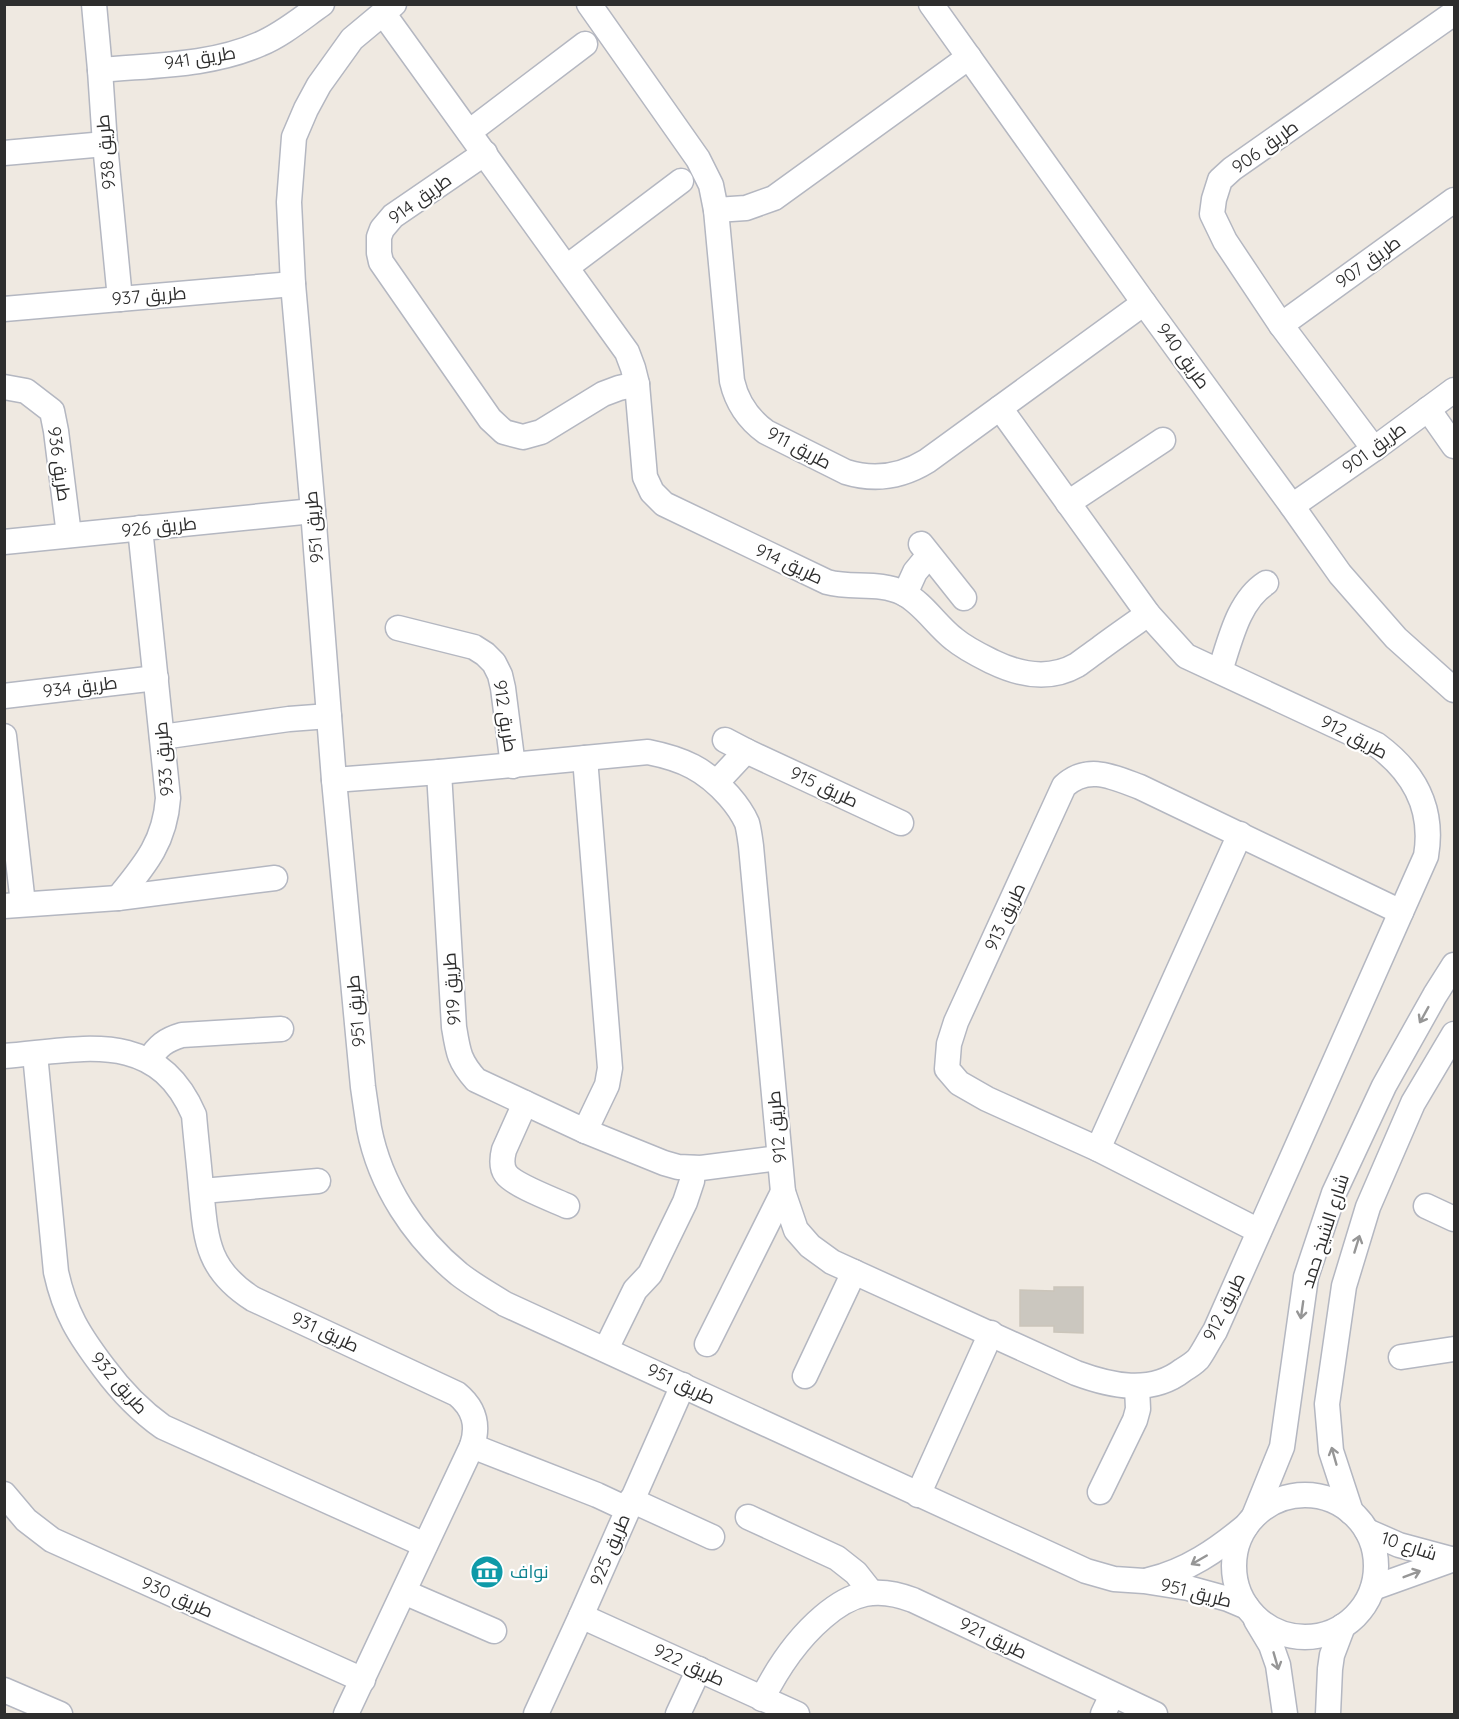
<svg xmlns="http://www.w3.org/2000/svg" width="1459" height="1719" font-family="Quicksand,Cairo,sans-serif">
<rect width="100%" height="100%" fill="#efe9e1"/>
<!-- building -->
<path fill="#cbc7bf" stroke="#cbc5ba" stroke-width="1.5" d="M1054 1287H1083V1333L1054 1332V1326H1020V1290L1054 1291Z"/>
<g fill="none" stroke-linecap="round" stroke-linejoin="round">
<defs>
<g id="minor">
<path d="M94 4 100 70 105 144 120 299"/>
<path d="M394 4 352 39 319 85 306 109 294 137 289 202 293 284 313 511 334 780 363 1087C365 1100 367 1114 369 1128 380 1185 414 1237 459 1274 473 1285 489 1294 505 1304L1086 1571 1114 1579 1144 1581 1188 1588 1228 1599 1247 1607"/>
<path d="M589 4 698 159 711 185 716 210 732 381C737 403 748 419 766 432L846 472C875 481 901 477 927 461L1144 303"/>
<path d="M931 4 1144 303 1292 506 1340 574 1396 638 1454 690"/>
<path d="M383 13 627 352 633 368 637 384 645 477 652 492 664 504 827 582C852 589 879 581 903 593 923 603 936 625 954 639 966 649 979 655 993 662 1020 675 1049 681 1077 665 1084 660 1092 654 1099 649 1115 637 1131 626 1148 614"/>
<path d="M100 70C153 65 210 66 260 44 282 35 302 18 322 4"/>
<path d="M469 132 585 44"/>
<path d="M4 153 105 144"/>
<path d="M485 153 393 216 382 229 379 237V253L381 262 490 419 504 432 523 437 541 432 603 394 619 388 637 384"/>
<path d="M716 210 746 208 774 198 969 57"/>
<path d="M567 267 681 181"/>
<path d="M4 309 293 284"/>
<path d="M1281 325 1454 200"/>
<path d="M4 387 26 391 52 411 56 431 69 535"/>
<path d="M1428 409 1454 446"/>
<path d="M1374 449 1281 325 1225 241 1212 214 1214 199 1220 180 1232 169 1454 13"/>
<path d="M1068 503 1163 440"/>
<path d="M1292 506 1374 449 1454 390"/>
<path d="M4 542 313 511"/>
<path d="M921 544 964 598"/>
<path d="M905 594 915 572 929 555"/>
<path d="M398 628 474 647 485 654 494 663 500 675 503 688 513 766"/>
<path d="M1220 671C1230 641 1238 601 1266 583"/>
<path d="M4 696 156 678"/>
<path d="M4 736 23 904"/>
<path d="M162 737 289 719 329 716"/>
<path d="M725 740 746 751"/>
<path d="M585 758 610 1068 607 1085 585 1131"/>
<path d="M439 772 454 1027C458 1052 459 1061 476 1080L585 1131 664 1163 678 1167 701 1168 779 1158"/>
<path d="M334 780 439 772 648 752C683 759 705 769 729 796 736 804 743 814 747 823 749 830 750 839 751 846L783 1192 796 1230 810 1246 832 1262 1076 1373C1111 1386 1151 1395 1183 1370 1188 1367 1194 1363 1198 1359 1204 1351 1209 1340 1215 1331L1426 856C1434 809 1415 773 1377 745L1186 656 1148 614 1000 408"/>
<path d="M717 782 746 751 901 823"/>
<path d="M118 898C145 865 165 842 168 798L140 528"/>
<path d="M4 906 118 898 275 878"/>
<path d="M35 1054 56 1272C65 1313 79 1335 104 1368 121 1391 139 1410 163 1427L425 1545"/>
<path d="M4 1056C81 1050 156 1027 194 1115 196 1139 199 1164 201 1188 206 1239 206 1269 253 1299L457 1394C474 1408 479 1425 472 1446L346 1714"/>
<path d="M149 1060C158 1046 165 1040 182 1035L281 1029"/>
<path d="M525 1103 504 1150C502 1158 501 1167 506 1174 514 1185 554 1200 567 1206"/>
<path d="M1098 1149 1240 834"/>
<path d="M202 1191 318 1181"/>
<path d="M1426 1206 1454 1219"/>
<path d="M1259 1231 1098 1149 987 1099 959 1083 947 1069 949 1044 956 1022 1064 786C1088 764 1113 777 1140 787L1401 912"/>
<path d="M707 1344 783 1192"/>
<path d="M606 1349 635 1290 650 1274 685 1202 692 1181 693 1168"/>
<path d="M1401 1357 1454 1349"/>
<path d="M805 1376 854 1272"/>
<path d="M472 1446 597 1495 627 1509"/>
<path d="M1100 1492 1135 1420 1138 1409 1137 1387"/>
<path d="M4 1494 26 1520 52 1540 363 1680"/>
<path d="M918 1495 991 1333"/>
<circle cx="1305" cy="1566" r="71"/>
<path d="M631 1500 712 1537"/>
<path d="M1351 1512 1331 1451 1327 1404 1344 1286 1368 1207 1413 1103 1454 1034"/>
<path d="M1254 1516 1282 1447 1306 1277 1334 1193 1384 1086 1435 995 1454 965"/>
<path d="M748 1517 837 1558 856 1573 871 1592"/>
<path d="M1367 1531 1399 1545 1451 1559"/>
<path d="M1149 1580C1187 1571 1217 1550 1246 1526"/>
<path d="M1373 1588 1454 1559"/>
<path d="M404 1592 494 1631"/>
<path d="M581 1616 797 1714"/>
<path d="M1256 1620 1271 1645 1278 1665 1285 1714"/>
<path d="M4 1690 60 1714"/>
<path d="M762 1699C778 1667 796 1640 823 1617 852 1592 877 1586 913 1600L1155 1714"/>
<path d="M536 1714 581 1616 683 1385"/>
<path d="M678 1714 699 1669"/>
<path d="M1103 1714 1112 1695"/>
<path d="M1328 1714 1330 1669 1332 1655 1343 1626"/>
</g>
</defs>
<!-- minor casing -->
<use href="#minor" stroke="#b4b7c1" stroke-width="27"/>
<!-- minor -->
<use href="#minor" stroke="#fff" stroke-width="24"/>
</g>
<!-- one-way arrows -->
<defs><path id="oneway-shaft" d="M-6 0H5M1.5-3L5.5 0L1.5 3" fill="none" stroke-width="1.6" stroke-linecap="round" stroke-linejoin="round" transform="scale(1.5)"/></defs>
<g stroke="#969696">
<use href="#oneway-shaft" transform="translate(1424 1015) rotate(119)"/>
<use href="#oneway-shaft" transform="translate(1357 1244) rotate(-73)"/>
<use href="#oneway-shaft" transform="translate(1302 1310) rotate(98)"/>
<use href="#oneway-shaft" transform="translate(1334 1456) rotate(-106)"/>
<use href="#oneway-shaft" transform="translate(1199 1560) rotate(150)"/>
<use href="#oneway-shaft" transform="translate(1412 1574) rotate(-21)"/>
<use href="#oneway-shaft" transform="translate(1276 1661) rotate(74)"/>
</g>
<!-- icons -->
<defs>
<symbol id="museum-disc" viewBox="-11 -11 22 22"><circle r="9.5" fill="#0f9aa8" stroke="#fff"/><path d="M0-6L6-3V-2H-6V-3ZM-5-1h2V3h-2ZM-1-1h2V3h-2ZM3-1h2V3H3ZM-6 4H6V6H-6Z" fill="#fff"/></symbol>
</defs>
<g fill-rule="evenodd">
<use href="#museum-disc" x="468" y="1553" width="38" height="38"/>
</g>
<g text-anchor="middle" stroke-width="4.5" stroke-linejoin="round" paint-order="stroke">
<!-- street labels -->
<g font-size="18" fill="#2e2e2e" stroke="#fff">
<text transform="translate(200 58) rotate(-9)" y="6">طريق 941</text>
<text transform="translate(1265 147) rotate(-36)" y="6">طريق 906</text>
<text transform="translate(106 152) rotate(-95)" y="6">طريق 938</text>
<text transform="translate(420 199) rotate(-36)" y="6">طريق 914</text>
<text transform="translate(1368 262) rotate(-36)" y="6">طريق 907</text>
<text transform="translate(149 296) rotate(-5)" y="6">طريق 937</text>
<text transform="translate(1183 356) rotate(54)" y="6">طريق 940</text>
<text transform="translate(799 448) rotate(28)" y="6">طريق 911</text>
<text transform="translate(1374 448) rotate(-36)" y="6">طريق 901</text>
<text transform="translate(59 464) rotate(82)" y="6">طريق 936</text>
<text transform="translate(159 527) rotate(-6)" y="6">طريق 926</text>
<text transform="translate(314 527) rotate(-95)" y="6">طريق 951</text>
<text transform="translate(789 564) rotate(25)" y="6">طريق 914</text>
<text transform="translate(80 687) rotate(-7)" y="6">طريق 934</text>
<text transform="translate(505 716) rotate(81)" y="6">طريق 912</text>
<text transform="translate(1354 737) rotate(28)" y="6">طريق 912</text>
<text transform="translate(164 759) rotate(-95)" y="6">طريق 933</text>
<text transform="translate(824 787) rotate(25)" y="6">طريق 915</text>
<text transform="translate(1005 917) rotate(-65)" y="6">طريق 913</text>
<text transform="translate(452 989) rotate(-94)" y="6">طريق 919</text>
<text transform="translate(356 1011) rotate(-95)" y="6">طريق 951</text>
<text transform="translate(777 1127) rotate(-95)" y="6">طريق 912</text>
<text transform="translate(1325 1231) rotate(-72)" y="6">شارع الشيخ حمد</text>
<text transform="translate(1224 1307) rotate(-64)" y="6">طريق 912</text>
<text transform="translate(325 1332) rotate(25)" y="6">طريق 931</text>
<text transform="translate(119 1383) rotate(49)" y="6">طريق 932</text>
<text transform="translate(681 1384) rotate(25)" y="6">طريق 951</text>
<text transform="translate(1409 1546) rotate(18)" y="6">شارع 10</text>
<text transform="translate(610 1550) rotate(-67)" y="6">طريق 925</text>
<text transform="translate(1196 1593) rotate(14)" y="6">طريق 951</text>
<text transform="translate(177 1597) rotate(24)" y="6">طريق 930</text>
<text transform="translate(993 1638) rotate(26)" y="6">طريق 921</text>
<text transform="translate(689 1665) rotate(25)" y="6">طريق 922</text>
</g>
<!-- culture labels -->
<g font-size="18" fill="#0d838f" stroke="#fff" text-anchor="start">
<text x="510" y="1578">نواف</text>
</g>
</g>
<!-- border -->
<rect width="1459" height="1719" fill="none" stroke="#2e2e2e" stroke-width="12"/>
</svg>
